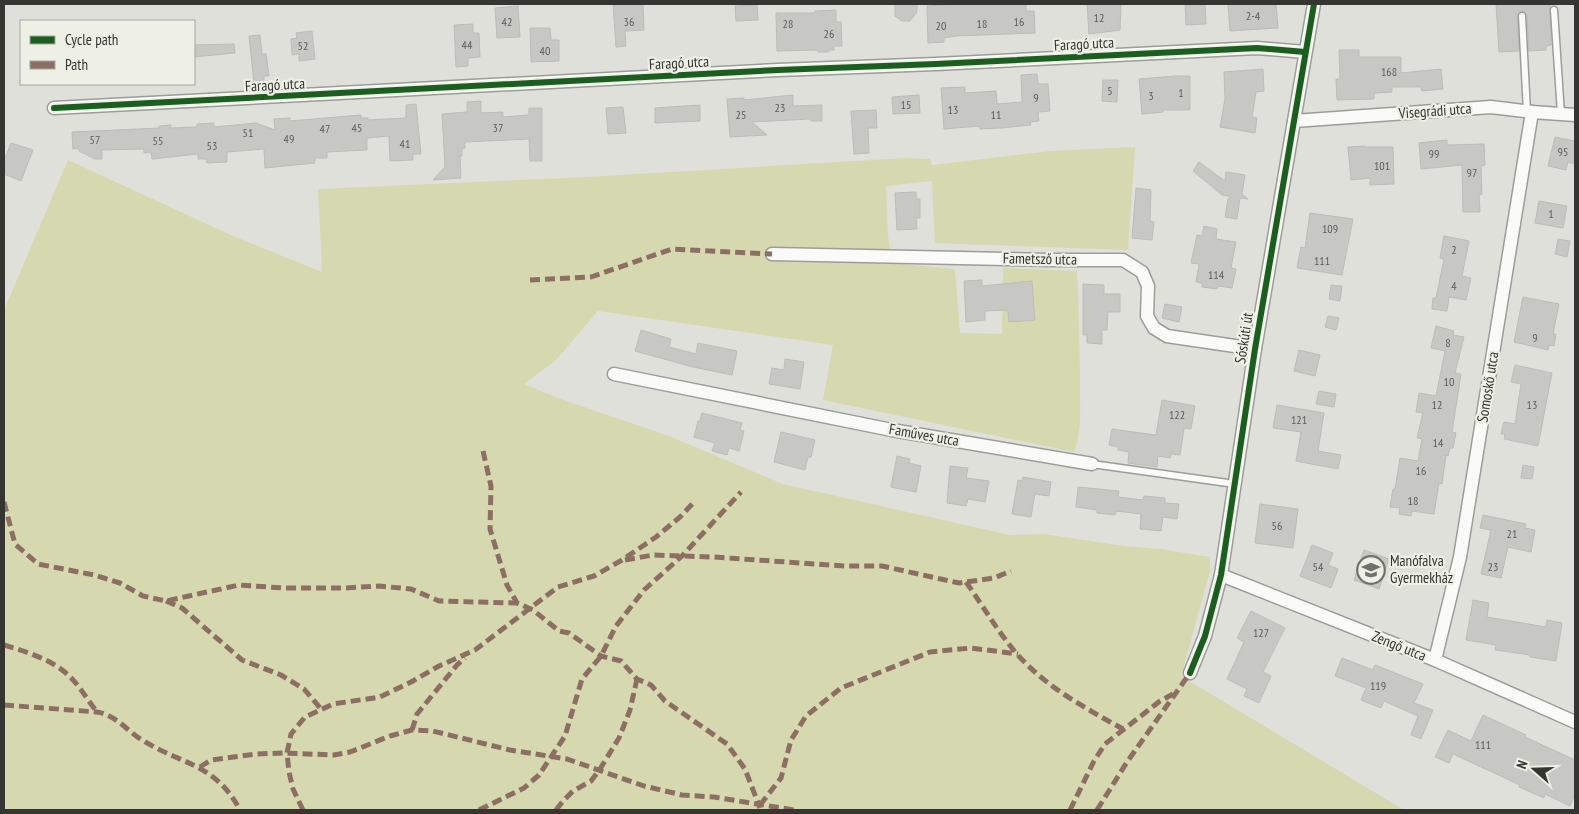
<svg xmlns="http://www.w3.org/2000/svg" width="1579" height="814" font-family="'PT Sans Narrow',sans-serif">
<rect width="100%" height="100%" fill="#dfe0da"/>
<!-- green -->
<path fill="#d6d9af" d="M1135 147 1128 250 935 243 932 181 886 186 888 235 892 263 955 269 960 333 1002 334 1003 268 1077 271C1079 311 1080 351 1080 391 1080 411 1082 433 1074 452L823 400 833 345 598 311 555 361 524 384 558 398 669 436 783 484 1010 535 1044 534 1124 546 1161 549 1210 557V572L1181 676 1404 810H4V310L68 160 233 236 322 272 318 189 586 177 905 158 930 159 932 165 1050 151Z"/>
<!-- building -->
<g fill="#c7c8c3" stroke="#bcbdb8">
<path d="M613 4H643L644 30 625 31 626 46 616 47Z"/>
<path d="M895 4H917V12L910 21H902L895 16Z"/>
<path d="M961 4H1026V11H1034L1035 33 956 36 944 38V42L928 43 927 6Z"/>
<path d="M1087 4H1121L1120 30 1089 34Z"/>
<path d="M1185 4H1205L1206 24 1186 25Z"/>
<path d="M1228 4H1276L1278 28 1230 31Z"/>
<path d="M1496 4H1550L1551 45 1546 46V50L1529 51 1527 15 1525 12 1521 11 1517 16 1519 51 1499 52Z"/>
<path d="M757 5 758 20 736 21 735 6Z"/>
<path d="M518 6 520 37 497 38 495 8Z"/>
<path d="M836 10V22H841L842 46H834V50H829V52H818V50L777 51 776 13H815V11Z"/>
<path d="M473 24V33H479L480 57 468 58V66L456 67 454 25Z"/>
<path d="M530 28H550L551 40H559V61L531 62Z"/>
<path d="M312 31 315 59 299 61V54L292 55 291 39 297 38 296 33Z"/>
<path d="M260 35 262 54H266L269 76H264V82L254 83 249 36Z"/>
<path d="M234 44 235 53 194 57V45Z"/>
<path d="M1339 50H1359V57H1401V73L1441 69 1443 89 1422 91 1421 87H1392V92L1374 93V99L1337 100 1336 79H1340Z"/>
<path d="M1263 69 1264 91 1256 92 1252 117 1257 118 1255 133 1220 127 1225 99 1224 72Z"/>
<path d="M1037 74 1038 84H1048L1050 111 1038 112 1039 121 1030 122 1031 125 1001 128 980 129V126L944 129 941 88 965 87V93L996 91 997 104 1022 102 1021 75Z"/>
<path d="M1174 76H1190V110H1163V112L1142 114 1139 79Z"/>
<path d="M1103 80H1118L1117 102 1102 101Z"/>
<path d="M793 95V106L822 105V121H811L810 119 752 122 767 135 730 137 727 99 744 98V100Z"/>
<path d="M919 95 920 113 893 114 892 97Z"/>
<path d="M481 101V113L503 112V117L529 115V108H542V161H530L529 139 465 142V148H462V156H460L461 178 433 180 445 167 442 114 467 112V102Z"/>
<path d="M416 104 421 154H413V160L390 161 389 136 367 138V150L327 152V158H315V163L265 168 264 149 227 152V162L207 163 206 159H198V154L152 159 151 152 144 153V149L102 150V159H95L79 151V148L73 149 72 132 159 128V126L171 125V128L197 127V124L214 123V127L256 123 275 130 274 119 290 118V121L361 115V118H368V120L406 118V105Z"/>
<path d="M700 105V121L655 123V108Z"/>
<path d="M623 107 626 133 608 134 606 108Z"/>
<path d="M876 110 877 128H868L869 153 854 154 851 111Z"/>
<path d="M1555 137 1575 141V164L1568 162 1566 170 1548 166Z"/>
<path d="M1447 140V145L1484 144 1485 165 1481 166 1482 194 1479 195 1480 212H1463L1462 165 1421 169 1419 143Z"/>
<path d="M11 143 33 150 21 181 4 174V156H6Z"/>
<path d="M1365 146V147H1393L1394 184 1370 185V178L1351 180 1348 147Z"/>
<path d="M1199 162 1225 181 1226 172 1245 175 1242 194 1248 199 1240 198 1237 219 1225 217 1228 199H1230L1229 196 1222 195 1193 171Z"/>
<path d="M1136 188 1151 190 1150 221 1154 222 1152 240 1132 238Z"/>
<path d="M916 192V199H920V218H916L917 229 897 230 895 193Z"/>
<path d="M1539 201 1567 206 1563 228 1535 223Z"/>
<path d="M1310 213 1353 219 1342 275 1297 268 1301 247 1305 248Z"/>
<path d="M1204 226 1217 229 1216 239 1236 242 1231 268 1236 269 1232 288 1218 286 1217 289 1202 287V283L1196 282 1199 264 1191 263 1197 235 1202 236Z"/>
<path d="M1444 236 1469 241 1462 276 1471 278 1466 300 1449 297 1447 311 1432 309 1433 298H1436L1444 259 1440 258Z"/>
<path d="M1558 239 1570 241 1567 257 1555 254Z"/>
<path d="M982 280V286L1032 281 1035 320 1009 322 1008 310 985 311V320L966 322 964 281Z"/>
<path d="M1083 284 1104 285V294H1120V312H1108L1107 330H1102V344L1087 343V335H1083Z"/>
<path d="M1331 285 1342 286 1340 301 1329 299Z"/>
<path d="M1523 297 1559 304 1553 334H1556L1554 346 1549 345 1548 350 1514 342Z"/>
<path d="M1165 304 1182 307 1179 322 1162 318Z"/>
<path d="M1328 316 1339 318 1336 330 1325 327Z"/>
<path d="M1436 326 1454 331 1453 335 1464 337 1455 373 1461 374 1452 432 1456 433 1453 448H1450L1448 456 1446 455 1442 484 1439 483 1434 514 1412 511 1411 516 1399 514 1400 508 1390 507 1393 489H1395L1400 458 1418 461 1422 439 1417 438 1423 413 1416 412 1419 393 1436 396 1445 351 1431 348Z"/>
<path d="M641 330 671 339 669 347 696 354 698 343 737 351 732 375 693 367 635 351Z"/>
<path d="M1299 350 1320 355 1315 376 1294 371Z"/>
<path d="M785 359 804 362 800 389 769 384 772 368 784 370Z"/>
<path d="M1515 365 1552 373 1538 446 1504 439 1505 434H1501L1504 422 1515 424 1521 384 1511 382Z"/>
<path d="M1319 391 1336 394 1334 407 1316 404Z"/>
<path d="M1162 400 1195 406 1191 429 1184 428V429L1180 455 1171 454 1170 458 1158 456 1157 467 1128 463 1129 452 1118 450V447L1109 445 1112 429 1156 435Z"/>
<path d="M1277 405 1324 413 1318 451 1341 455 1338 469 1296 461 1301 432 1273 428Z"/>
<path d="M702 413 742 423 740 430 744 431 739 451 729 448 727 455 712 451 715 443 694 437 698 421H700Z"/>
<path d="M781 432 815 440 811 457H808L805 470 774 462Z"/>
<path d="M897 456 910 459 909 463 921 466 916 492 891 487Z"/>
<path d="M1523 465 1534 467 1532 479 1521 478Z"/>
<path d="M950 466 968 468 966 478 989 481 985 502 968 499 966 506 947 503Z"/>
<path d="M1023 477 1051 482 1049 496 1035 494 1031 517 1012 514 1018 480 1022 481Z"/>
<path d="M1078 487 1119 491 1118 497 1143 500 1144 496 1165 498V503L1179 504 1177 519 1163 517 1161 531 1140 529 1141 514 1116 511 1115 515 1097 513V510L1076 507Z"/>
<path d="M1260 504 1298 509 1293 548 1255 543Z"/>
<path d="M1483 515 1526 524 1525 528 1535 530 1531 552 1508 547 1501 578 1481 574 1491 530 1480 528Z"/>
<path d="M1312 545 1333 553 1328 565 1338 569 1331 588 1300 576Z"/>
<path d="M1364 550 1389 559 1379 589 1354 580Z"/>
<path d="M1473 600 1489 603 1487 617 1546 627 1547 620 1562 623 1556 661 1530 657V655L1495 650 1496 645 1466 640Z"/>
<path d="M1251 611 1285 628 1263 672 1271 676 1259 703 1244 696 1247 689 1227 679 1244 642 1237 638Z"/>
<path d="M1342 658 1373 670 1375 665 1423 684 1414 703 1433 710 1421 739 1411 735 1418 716 1384 701 1381 708 1361 700 1366 688 1335 676Z"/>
<path d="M1483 715 1526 735 1525 737 1575 760V794L1570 806 1545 794 1544 798 1519 787 1520 785 1453 754 1449 763 1435 757 1448 730 1471 741Z"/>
</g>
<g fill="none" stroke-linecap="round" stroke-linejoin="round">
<defs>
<g id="lane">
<path d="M1554 10 1561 114"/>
<path d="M1522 16 1527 112"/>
<path d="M1092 464 1235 484"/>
</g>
<g id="street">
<path d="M54 108 778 70 936 64 1257 48 1305 52"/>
<path d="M1294 121 1491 107 1532 112 1575 115"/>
<path d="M772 254 1048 260H1123L1142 272 1148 286 1147 316 1154 328 1167 336 1255 349"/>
<path d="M614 374 892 430 1092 464"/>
<path d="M1221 575 1435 660 1575 722"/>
<path d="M1435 660 1460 557 1532 112"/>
<path d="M1190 673 1205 636 1221 575 1255 349 1314 4"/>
</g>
</defs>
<!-- lane casing -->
<use href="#lane" stroke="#9c9d99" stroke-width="9"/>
<!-- street casing -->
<use href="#street" stroke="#9c9d99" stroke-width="15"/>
<!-- lane -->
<use href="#lane" stroke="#fafaf9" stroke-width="6"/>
<!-- street -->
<use href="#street" stroke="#fafaf9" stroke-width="12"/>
<!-- quiet -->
<g stroke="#8d6e63" stroke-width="5" stroke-dasharray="10 5" stroke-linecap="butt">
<path d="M530 280 591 277 672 249 772 254"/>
<path d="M483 451 491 486 490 529 507 585 517 603 533 610 559 631 569 633 601 656 621 661 637 679 651 685 665 701 727 744 745 769 760 808"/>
<path d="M4 502 15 544 38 564 94 575 120 583 143 596 166 601 239 585 284 588H344L379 586 411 589 439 601 517 603"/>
<path d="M625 560 653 555 713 557 845 566H882L959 583 994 578 1011 571"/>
<path d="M966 582C983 606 998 632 1017 654 1046 687 1085 708 1123 729"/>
<path d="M166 601 182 608 242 660 281 675 304 689 321 709"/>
<path d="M4 645C28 652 57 661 74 681 82 690 89 702 97 712"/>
<path d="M4 705 97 712C116 715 127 731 142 740 182 765 215 763 240 810"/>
<path d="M412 730 417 714 457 665 465 658"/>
<path d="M200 767 211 760 256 754 283 753 334 755 350 752 390 736 412 730 433 731 510 750 567 759 644 786 682 795 714 797 794 810"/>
<path d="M760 805 781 778 791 740 806 716 841 688 930 652 971 648 1018 654"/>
<path d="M303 810 293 789 289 772 287 753 291 734 305 717 333 704 380 697 411 682 439 666 475 650 558 587 594 576 622 560 656 537 680 517 694 502"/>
<path d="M479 810 524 788 539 775 565 736 582 679 601 656 616 626 644 590 682 556 741 492"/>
<path d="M556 810 563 801 573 791 591 781 600 769 619 738 630 710 637 679"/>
<path d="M1070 810 1094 761 1105 744 1160 701 1173 694"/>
<path d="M1097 810 1127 762 1190 673"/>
</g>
<defs>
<g id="cycleway">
<path d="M54 108 778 70 936 64 1257 48 1305 52"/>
<path d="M1190 673 1205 636 1221 575 1255 349 1314 4"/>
</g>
</defs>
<!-- cycleway casing -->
<use href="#cycleway" stroke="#eeefe5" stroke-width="9"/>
<!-- cycleway -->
<use href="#cycleway" stroke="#1b5e20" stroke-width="6"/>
</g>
<!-- icons -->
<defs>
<symbol id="school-ring" viewBox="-11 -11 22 22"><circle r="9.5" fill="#eeefe5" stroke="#70716d" stroke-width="1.5"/><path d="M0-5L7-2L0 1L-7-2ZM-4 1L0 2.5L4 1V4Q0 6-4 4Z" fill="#70716d"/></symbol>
</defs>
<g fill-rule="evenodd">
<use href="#school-ring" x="1355" y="554" width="32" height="32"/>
</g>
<g text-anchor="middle" stroke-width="4.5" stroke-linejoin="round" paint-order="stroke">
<!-- number labels -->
<g font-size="12" fill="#5c5c58">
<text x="1253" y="20">2-4</text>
<text x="1099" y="22">12</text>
<text x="507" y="26">42</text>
<text x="629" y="26">36</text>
<text x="1019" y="26">16</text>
<text x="788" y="28">28</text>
<text x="982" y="28">18</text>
<text x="941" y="30">20</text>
<text x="829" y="38">26</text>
<text x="467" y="49">44</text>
<text x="303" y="50">52</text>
<text x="545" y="55">40</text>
<text x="1389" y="76">168</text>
<text x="1110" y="95">5</text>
<text x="1181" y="97">1</text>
<text x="1151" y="100">3</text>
<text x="1036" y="102">9</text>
<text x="906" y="109">15</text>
<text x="780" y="112">23</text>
<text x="953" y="114">13</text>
<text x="741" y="119">25</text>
<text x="996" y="119">11</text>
<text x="357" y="132">45</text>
<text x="498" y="132">37</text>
<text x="325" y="133">47</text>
<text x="248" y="137">51</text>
<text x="289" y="143">49</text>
<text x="95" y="144">57</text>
<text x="158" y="145">55</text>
<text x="405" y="148">41</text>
<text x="212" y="150">53</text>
<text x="1563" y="156">95</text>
<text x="1434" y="158">99</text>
<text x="1382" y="170">101</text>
<text x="1472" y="177">97</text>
<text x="1551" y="218">1</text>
<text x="1330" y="233">109</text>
<text x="1454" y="254">2</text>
<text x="1322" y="265">111</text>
<text x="1216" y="279">114</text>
<text x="1454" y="290">4</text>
<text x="1535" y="342">9</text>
<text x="1448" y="347">8</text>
<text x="1449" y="386">10</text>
<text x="1437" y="409">12</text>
<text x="1532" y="409">13</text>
<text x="1177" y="419">122</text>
<text x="1299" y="424">121</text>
<text x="1438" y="447">14</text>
<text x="1421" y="475">16</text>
<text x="1413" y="505">18</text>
<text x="1277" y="530">56</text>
<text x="1512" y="538">21</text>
<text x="1318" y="571">54</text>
<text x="1493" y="571">23</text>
<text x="1261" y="637">127</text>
<text x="1378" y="690">119</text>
<text x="1483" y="749">111</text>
</g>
<!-- street labels -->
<g font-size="15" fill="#353532" stroke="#eeefe5">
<text transform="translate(1084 44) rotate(-3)" y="5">Faragó utca</text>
<text transform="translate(679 63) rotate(-3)" y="5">Faragó utca</text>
<text transform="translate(275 85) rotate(-3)" y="5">Faragó utca</text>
<text transform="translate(1435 111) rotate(-4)" y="5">Visegrádi utca</text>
<text transform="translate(1040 259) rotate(1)" y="5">Fametsző utca</text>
<text transform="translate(1244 338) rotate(-81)" y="5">Sóskúti út</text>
<text transform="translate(1488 387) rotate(-81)" y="5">Somoskő utca</text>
<text transform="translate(924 435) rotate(10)" y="5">Faműves utca</text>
<text transform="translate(1399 646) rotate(22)" y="5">Zengő utca</text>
</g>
<!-- poi labels -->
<g font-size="15" fill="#353532" stroke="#eeefe5" text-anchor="start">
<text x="1390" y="566">Manófalva<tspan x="1390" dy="17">Gyermekház</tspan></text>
</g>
</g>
<!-- border -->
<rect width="1579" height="814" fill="none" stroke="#353532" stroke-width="10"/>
<!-- legend -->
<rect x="20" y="20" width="175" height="65" fill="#eeefe5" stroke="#a4a59d"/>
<rect x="30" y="36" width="25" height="8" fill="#1b5e20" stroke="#a4a59d"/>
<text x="65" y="45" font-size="15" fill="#353532">Cycle path</text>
<rect x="30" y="61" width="25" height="8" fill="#8d6e63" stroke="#a4a59d"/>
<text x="65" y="70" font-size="15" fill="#353532">Path</text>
<!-- north arrow -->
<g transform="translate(1534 769) rotate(290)" stroke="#eeefe5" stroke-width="4" paint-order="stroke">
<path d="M0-4L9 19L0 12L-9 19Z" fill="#353532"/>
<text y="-8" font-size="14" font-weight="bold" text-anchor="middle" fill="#353532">N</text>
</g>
</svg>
